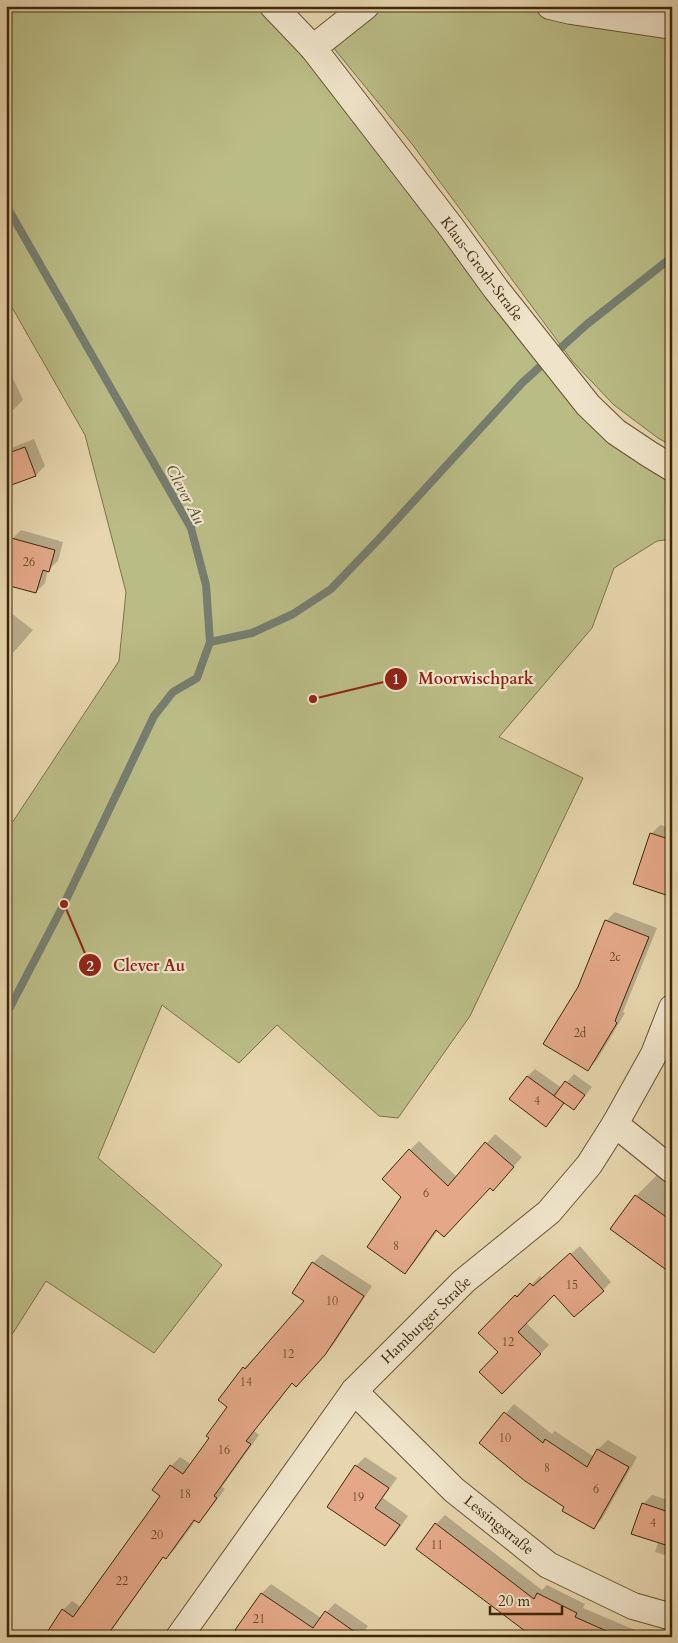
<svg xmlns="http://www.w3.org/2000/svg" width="678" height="1643" font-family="Cardo,serif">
<rect width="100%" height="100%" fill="#e6d5ad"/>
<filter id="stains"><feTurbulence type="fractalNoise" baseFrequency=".004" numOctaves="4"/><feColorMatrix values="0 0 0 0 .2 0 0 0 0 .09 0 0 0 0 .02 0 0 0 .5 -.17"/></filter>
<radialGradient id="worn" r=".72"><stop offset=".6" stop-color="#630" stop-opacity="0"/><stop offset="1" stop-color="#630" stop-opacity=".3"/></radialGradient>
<!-- green -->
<g fill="#babc86" stroke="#7c7248">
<path d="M6 6H257L284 33 309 64 576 409 672 480V539L657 541 614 568 592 628 499 737 583 778 470 1016 398 1118 379 1116 277 1025 239 1063 162 1005 98 1158 222 1265 154 1353 46 1281 6 1344V832L119 661 126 592 85 435 6 297Z"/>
<path d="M383 6H513C565 20 619 26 672 31V446L658 438 614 405 573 362 412 144 332 46Z"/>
</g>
<!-- shadow -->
<g fill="#0003">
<path d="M10 372 23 400 14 409 6 413V374Z"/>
<path d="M34 439 45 466 36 475 6 486V450Z"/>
<path d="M21 530 63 542 58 561 48 570 45 583 36 592 12 539Z"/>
<path d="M6 609 33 630 6 661Z"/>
<path d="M660 825 672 828V894L651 834Z"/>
<path d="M615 912 657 928 623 1012 625 1013 597 1060 588 1069 579 987 606 921Z"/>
<path d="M535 1069 562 1088 574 1074 592 1087 574 1109 565 1102 546 1125 527 1077Z"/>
<path d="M495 1134 522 1157 502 1180 490 1187 438 1230 414 1263 405 1272 403 1197 410 1150 419 1141 457 1177Z"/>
<path d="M659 1173 672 1183V1273L612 1229 636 1196Z"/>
<path d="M580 1246 611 1282 603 1290 555 1293 526 1323 549 1345 502 1393 500 1352 480 1332 525 1287 527 1289 540 1276 542 1278Z"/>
<path d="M322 1254 372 1286 334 1344 305 1376 293 1382 254 1431 259 1435 222 1487 225 1489 207 1513 199 1522 196 1520 175 1549 166 1558 164 1556 107 1637H59L63 1610 72 1601 81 1607 161 1495 171 1466 180 1457 192 1465 211 1438 229 1406 220 1399 244 1368 253 1359 254 1360 306 1301 313 1263Z"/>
<path d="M514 1404 552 1434 555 1431 594 1457 598 1449 608 1440 637 1457 602 1519 593 1528 481 1443Z"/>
<path d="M365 1457 397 1478 383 1498 408 1516 394 1536 385 1545 328 1506 356 1466Z"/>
<path d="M652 1495 672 1501V1557L655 1552 658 1542 643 1504Z"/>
<path d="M445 1515 542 1590 547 1585 585 1604 583 1608 635 1630 632 1637H539L436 1524Z"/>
<path d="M271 1584 321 1618 335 1603 368 1626 360 1637 237 1630 262 1593Z"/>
</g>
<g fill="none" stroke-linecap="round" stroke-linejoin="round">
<!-- stream -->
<g stroke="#767e70" stroke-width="8">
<path d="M6 205 191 528 206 585 210 642 197 678 173 692 154 716 64 904 6 1015"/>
<path d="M210 642 252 633 293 614 331 589 379 539 522 383 586 325 672 257"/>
</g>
</g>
<!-- building -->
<g fill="#e4a888" stroke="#3e2909">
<path d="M25 447 36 476 6 487V454Z"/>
<path d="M11 538 55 550 49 572 43 570 36 593 6 585V554Z"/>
<path d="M650 833 672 840V897L633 884Z"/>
<path d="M605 920 649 937 615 1021 617 1023 588 1071 543 1044 578 987Z"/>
<path d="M527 1076 564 1103 546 1127 509 1099Z"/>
<path d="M565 1081 585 1095 574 1110 554 1096Z"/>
<path d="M485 1142 514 1167 493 1191 490 1188 444 1237 436 1230 405 1274 367 1247 401 1197 382 1179 409 1149 448 1186Z"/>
<path d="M635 1195 672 1221V1274L610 1229Z"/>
<path d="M570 1253 604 1291 574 1317 554 1295 518 1332 541 1354 502 1394 479 1372 498 1352 478 1333 515 1295 517 1297 530 1283 533 1286Z"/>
<path d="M312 1262 364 1296 325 1355 296 1387 292 1383 246 1441 251 1444 214 1496 217 1498 199 1523 194 1520 166 1559 163 1557 106 1637H44L62 1609 73 1617 160 1496 152 1490 170 1465 183 1474 209 1438 206 1436 227 1407 218 1400 243 1367 245 1369 304 1301 292 1293Z"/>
<path d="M504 1412 543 1443 545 1439 587 1467 597 1449 629 1467 594 1529 562 1511 564 1507 525 1481 479 1443Z"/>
<path d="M355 1465 389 1488 375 1508 400 1525 385 1546 327 1507Z"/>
<path d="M642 1503 672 1513V1547L631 1534Z"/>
<path d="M435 1523 534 1599 537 1593 577 1613 575 1617 620 1637H536L525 1631 416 1549Z"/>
<path d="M261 1593 313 1628 325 1611 362 1637H245L235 1630Z"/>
</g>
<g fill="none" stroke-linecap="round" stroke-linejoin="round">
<defs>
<g id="minor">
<path d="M273 6 313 48 451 227 496 289 588 405 616 432 649 454 672 468"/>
<path d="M550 6 571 11 672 26"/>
<path d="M313 48 366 6"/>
<path d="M615 1124 672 1170"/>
<path d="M354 1391 454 1490 548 1565 633 1606 672 1617"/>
<path d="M179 1637 354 1391 464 1281 549 1212 589 1165 615 1124 654 1054 672 1008"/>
</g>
</defs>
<!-- minor casing -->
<use href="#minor" stroke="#685432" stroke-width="28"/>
<!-- minor -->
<use href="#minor" stroke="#efe4ca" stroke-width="26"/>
</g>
<g text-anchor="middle" stroke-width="4.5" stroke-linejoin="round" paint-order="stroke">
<!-- number labels -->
<g font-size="12" fill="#684929">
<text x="29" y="566">26</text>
<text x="615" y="961">2c</text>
<text x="580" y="1037">2d</text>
<text x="537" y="1105">4</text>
<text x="426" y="1197">6</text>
<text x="396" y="1250">8</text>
<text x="572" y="1289">15</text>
<text x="332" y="1305">10</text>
<text x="508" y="1346">12</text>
<text x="288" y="1358">12</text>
<text x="246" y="1386">14</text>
<text x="505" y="1442">10</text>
<text x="224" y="1454">16</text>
<text x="547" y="1472">8</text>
<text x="596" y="1493">6</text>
<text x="185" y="1498">18</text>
<text x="358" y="1501">19</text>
<text x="653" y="1527">4</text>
<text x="157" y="1539">20</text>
<text x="437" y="1549">11</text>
<text x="122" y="1585">22</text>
<text x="259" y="1623">21</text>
</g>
<!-- street labels -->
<g font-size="15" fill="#3e2909" stroke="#efe4ca">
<text transform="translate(482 269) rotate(53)" y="5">Klaus-Groth-Straße</text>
<text transform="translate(426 1320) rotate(-44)" y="5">Hamburger Straße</text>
<text transform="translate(499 1525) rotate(39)" y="5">Lessingstraße</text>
</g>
<!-- water labels -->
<g font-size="16" font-style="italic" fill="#564c34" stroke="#efe4ca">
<text transform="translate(186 494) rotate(62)" y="6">Clever Au</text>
</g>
</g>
<!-- callouts -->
<path fill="none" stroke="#8f2418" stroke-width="2" d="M313 699L396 679M64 904L90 965"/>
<g fill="#8f2418" stroke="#efe4ca" stroke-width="2">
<circle cx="313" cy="699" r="5"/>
<circle cx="64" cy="904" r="5"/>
<circle cx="396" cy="679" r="12"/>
<circle cx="90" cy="965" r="12"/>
</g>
<g font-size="15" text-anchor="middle" font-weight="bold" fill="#fff">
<text x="396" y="684">1</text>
<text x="90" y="971">2</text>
</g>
<g font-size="16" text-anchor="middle" font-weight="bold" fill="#8f2418" stroke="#efe4ca" stroke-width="4.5" stroke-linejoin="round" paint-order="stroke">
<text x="476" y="684">Moorwischpark</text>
<text x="149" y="971">Clever Au</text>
</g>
<!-- margin -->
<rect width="678" height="1643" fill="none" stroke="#e6d5ad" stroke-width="25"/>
<rect x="8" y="8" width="663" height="1628" fill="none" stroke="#3e2909" stroke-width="2.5"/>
<rect x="12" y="12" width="653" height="1618" fill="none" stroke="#3e2909"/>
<!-- scale -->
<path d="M490 1606v8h72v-8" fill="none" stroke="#3e2909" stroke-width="2.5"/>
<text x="498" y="1606" font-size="15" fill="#3e2909" stroke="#efe4ca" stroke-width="4" paint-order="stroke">20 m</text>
<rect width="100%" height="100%" filter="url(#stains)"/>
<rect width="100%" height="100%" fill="url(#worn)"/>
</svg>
